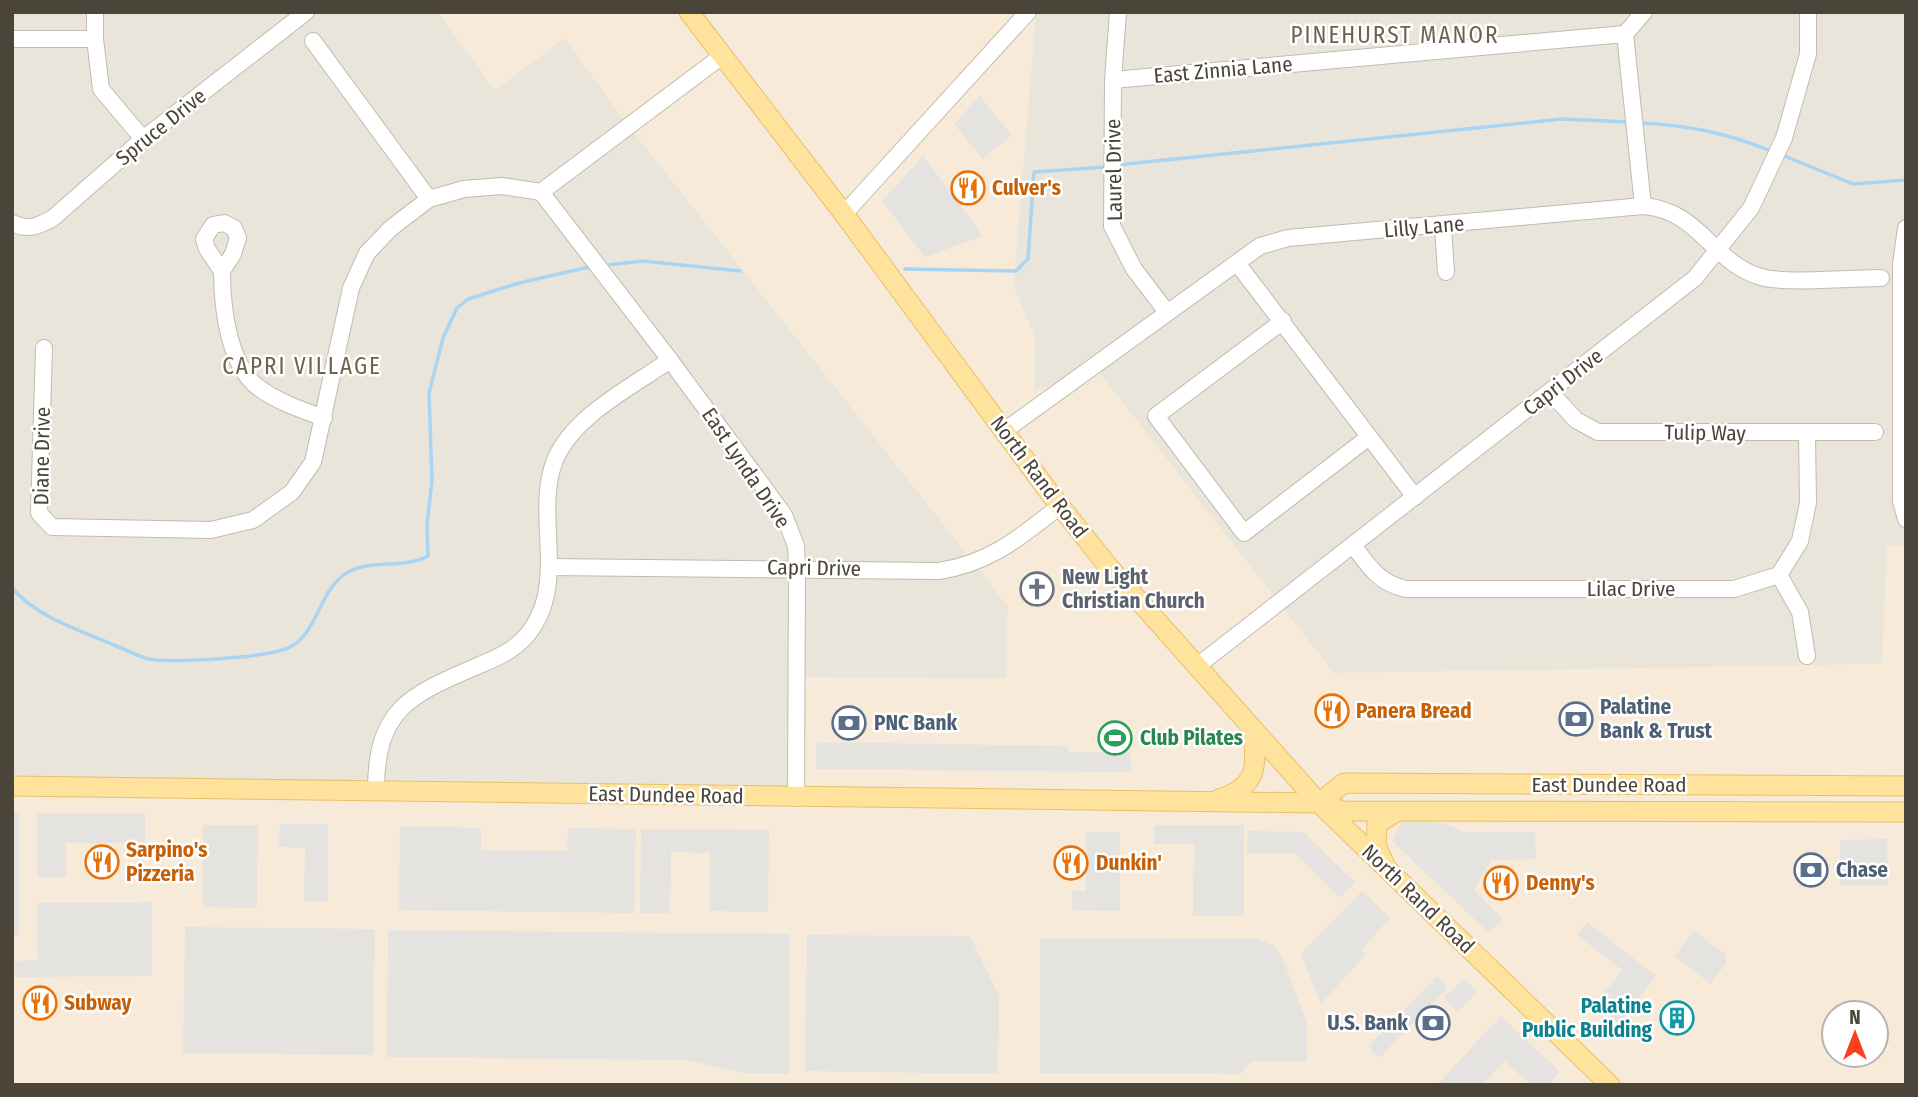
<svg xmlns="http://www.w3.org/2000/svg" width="1918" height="1097" font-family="'Fira Sans Condensed',sans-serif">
<rect width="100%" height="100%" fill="#f6f3ec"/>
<!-- residential -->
<g fill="#eae5da">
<path d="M12 12H438L495 90 565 37 615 108 1008 606 1006 678H798L796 798 12 786Z"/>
<path d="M1036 12H1906V545H1887L1883 664 1334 674 1094 366 1081 375 1034 392 1035 338 1013 285Z"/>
</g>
<!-- commercial -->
<path fill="#f7ead8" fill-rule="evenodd" d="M438 12H1036L1013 285 1035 338 1034 391 1081 375 1094 366 1334 673 1882 664 1887 545H1906V1085H12V786L796 798 798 677 1006 678 1008 606 615 108 565 38 495 90ZM1834 1013H1876V1055H1834Z"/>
<!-- parking -->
<g fill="#e5e3e0">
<path d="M980 96 1011 135 983 159 954 124Z"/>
<path d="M923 156 983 236 925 257 882 201Z"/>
<path d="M816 742 1067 746 1068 752 1130 753 1132 772 816 769Z"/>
<rect x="12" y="812" width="7" height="124"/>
<path d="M37 813H145V843H66V877H37Z"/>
<path d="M1402 822 1444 823 1463 832H1535L1536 859 1491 860 1474 890 1503 919 1489 933 1392 841Z"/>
<path d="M280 824H328V901H304L305 848 279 847Z"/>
<path d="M203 825H258L257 908 203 907Z"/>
<path d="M1154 825H1244V916H1193L1194 844H1154Z"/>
<path d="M400 826 481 828V850L567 851 568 828 636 829 634 913 399 910Z"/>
<path d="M641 829 769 830 768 912 710 911V853L671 852 670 913H640Z"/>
<path d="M1248 831 1303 832 1355 882 1340 898 1295 854 1247 853Z"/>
<path d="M1086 832H1120V911L1072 910V891H1086Z"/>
<path d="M1887 839 1888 885 1840 886V840Z"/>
<path d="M1362 891 1390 918 1361 950 1365 955 1321 1004 1301 954Z"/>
<path d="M152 902V976L15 977V961L38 960 37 903Z"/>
<path d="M1587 922 1656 976 1619 1023 1595 1005 1622 970 1577 935Z"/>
<path d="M185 927 375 929 373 1055 183 1053Z"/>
<path d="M388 930 790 934 789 1074 744 1073 686 1060 387 1057Z"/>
<path d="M1694 931 1725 954 1726 963 1711 984 1675 956Z"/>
<path d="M807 935 970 936 999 996 998 1074 805 1071Z"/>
<path d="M1040 938 1257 939 1273 945 1282 957 1307 1023V1062L1252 1061 1240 1074 1040 1073Z"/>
<path d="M1437 976 1448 987 1379 1058 1368 1047Z"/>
<path d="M1464 978 1478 992 1458 1012 1444 998Z"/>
<path d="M1501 1016 1560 1072 1548 1085H1531L1505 1061 1482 1085H1437Z"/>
</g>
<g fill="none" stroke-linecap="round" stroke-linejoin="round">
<!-- stream -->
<g stroke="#a9d4f2" stroke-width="3.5">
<path d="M1640 123C1687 125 1727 133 1771 151"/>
<path d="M1782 155 1853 184 1906 180"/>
<path d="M1117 165 1562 119 1628 122"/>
<path d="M608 265 643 261 740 271"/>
<path d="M905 269 1016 271 1028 259 1034 172 1106 167"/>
<path d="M12 588C38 618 80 630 114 645 125 649 138 657 149 659 173 663 273 658 292 646 319 630 320 586 350 571 375 559 405 569 428 556L427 525 432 481 429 393 443 338 457 308 468 299 519 283 589 267"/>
</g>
<defs>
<g id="minor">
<path d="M95 12V39L101 89 143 139"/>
<path d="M1118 12 1113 80 1112 226 1134 269 1166 311"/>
<path d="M12 39H95"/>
<path d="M313 41 429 199"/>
<path d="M1113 80 1625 34"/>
<path d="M541 192 670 360 784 515 796 546 797 568 796 798"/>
<path d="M541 192 722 56"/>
<path d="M1643 206 1625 34 1644 12"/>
<path d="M844 214 1028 12"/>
<path d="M12 223C28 231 39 226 53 218L143 139 306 12"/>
<path d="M224 223 234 228 238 238 233 254 222 271 207 249 204 239 213 225Z"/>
<path d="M1443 226 1446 272"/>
<path d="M1906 228 1901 265V501L1906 519"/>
<path d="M1237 263 1415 497"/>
<path d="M222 271C222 306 228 365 259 388 278 402 302 410 324 418"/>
<path d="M1283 321 1156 416 1244 533 1369 437"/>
<path d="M44 348 39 513 52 527 211 530 253 520 292 492 313 462 351 288 367 253 391 228 429 199 464 189 502 186 541 192"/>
<path d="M1550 392 1576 420 1598 432H1875"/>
<path d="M1004 431 1260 246 1288 238 1643 206C1700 210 1712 263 1761 277 1785 284 1852 278 1881 278"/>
<path d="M1353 545C1369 567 1379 583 1406 589H1734L1779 575 1800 541 1808 503 1807 434"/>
<path d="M549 567 939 571C991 563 1020 537 1060 506"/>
<path d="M1779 575 1800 612 1807 656"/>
<path d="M1196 667 1695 278 1751 208 1784 138 1808 54V12"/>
<path d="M376 790C376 706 413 694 482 664 502 656 521 646 533 627 566 577 534 513 555 460 574 415 632 387 670 360"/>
</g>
<g id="major">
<path d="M689 12 844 214 1049 492 1107 565 1319 803 1610 1085"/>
<path d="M12 786 1319 803 1344 811 1906 812"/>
<path d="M1219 799C1258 787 1258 765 1252 729"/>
<path d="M1319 803 1344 783 1906 786"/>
<path d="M1384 863 1376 845 1377 824 1396 812"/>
</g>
</defs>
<!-- minor casing -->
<use href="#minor" stroke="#c2bbae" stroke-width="18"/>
<!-- major casing -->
<use href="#major" stroke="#e6c16a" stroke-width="21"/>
<!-- minor -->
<use href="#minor" stroke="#fff" stroke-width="16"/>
<!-- major -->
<use href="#major" stroke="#ffe39c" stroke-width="19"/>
</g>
<!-- icons -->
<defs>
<symbol id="restaurant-ring" viewBox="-11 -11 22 22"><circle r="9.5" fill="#fff" stroke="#e8710a" stroke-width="1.5"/><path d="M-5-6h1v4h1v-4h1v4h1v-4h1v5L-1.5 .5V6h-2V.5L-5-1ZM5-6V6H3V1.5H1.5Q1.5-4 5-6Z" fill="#e8710a"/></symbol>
<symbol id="church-ring" viewBox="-11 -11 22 22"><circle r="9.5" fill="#fff" stroke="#6b7280" stroke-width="1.5"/><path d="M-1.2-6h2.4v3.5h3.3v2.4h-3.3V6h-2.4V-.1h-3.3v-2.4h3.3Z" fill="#6b7280"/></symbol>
<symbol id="bank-ring" viewBox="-11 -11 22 22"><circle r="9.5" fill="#fff" stroke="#5c6f8a" stroke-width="1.5"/><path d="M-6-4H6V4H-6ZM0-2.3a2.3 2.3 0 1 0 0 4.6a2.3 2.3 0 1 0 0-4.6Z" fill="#5c6f8a"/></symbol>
<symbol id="stadium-ring" viewBox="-11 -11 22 22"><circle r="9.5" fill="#fff" stroke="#2e9e5b" stroke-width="1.5"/><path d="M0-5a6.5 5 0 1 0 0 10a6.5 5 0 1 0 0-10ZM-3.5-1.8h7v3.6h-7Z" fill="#2e9e5b"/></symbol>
<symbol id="building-ring" viewBox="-11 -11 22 22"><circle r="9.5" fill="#fff" stroke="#0f9aa8" stroke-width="1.5"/><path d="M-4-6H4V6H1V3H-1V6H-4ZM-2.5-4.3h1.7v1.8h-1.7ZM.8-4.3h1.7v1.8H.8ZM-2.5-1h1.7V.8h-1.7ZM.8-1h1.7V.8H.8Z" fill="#0f9aa8"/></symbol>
</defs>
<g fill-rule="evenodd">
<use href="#restaurant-ring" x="949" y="169" width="38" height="38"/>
<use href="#church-ring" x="1018" y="570" width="38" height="38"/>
<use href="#restaurant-ring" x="1313" y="692" width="38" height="38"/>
<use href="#bank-ring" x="1557" y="700" width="38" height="38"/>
<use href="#bank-ring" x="830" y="704" width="38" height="38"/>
<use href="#stadium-ring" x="1096" y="719" width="38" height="38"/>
<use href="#restaurant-ring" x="83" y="843" width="38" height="38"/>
<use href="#restaurant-ring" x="1052" y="844" width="38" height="38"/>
<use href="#bank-ring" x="1792" y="851" width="38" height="38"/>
<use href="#restaurant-ring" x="1482" y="864" width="38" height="38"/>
<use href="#restaurant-ring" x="21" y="984" width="38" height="38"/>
<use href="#building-ring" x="1658" y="999" width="38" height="38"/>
<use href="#bank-ring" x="1414" y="1004" width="38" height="38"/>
</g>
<g text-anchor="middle" stroke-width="5" stroke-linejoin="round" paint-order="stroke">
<!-- street labels -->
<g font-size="21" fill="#4b4439" stroke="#fff">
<text transform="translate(1223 70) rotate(-5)" y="7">East Zinnia Lane</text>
<text transform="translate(161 127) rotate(-39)" y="7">Spruce Drive</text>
<text transform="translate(1114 170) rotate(-91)" y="7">Laurel Drive</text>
<text transform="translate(1424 227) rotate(-5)" y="7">Lilly Lane</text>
<text transform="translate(1563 382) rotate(-38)" y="7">Capri Drive</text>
<text transform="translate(1705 433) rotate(1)" y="7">Tulip Way</text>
<text transform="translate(42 456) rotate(-89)" y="7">Diane Drive</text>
<text transform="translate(746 468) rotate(56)" y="7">East Lynda Drive</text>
<text transform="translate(1039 477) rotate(53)" y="7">North Rand Road</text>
<text transform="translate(814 568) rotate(1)" y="7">Capri Drive</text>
<text x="1631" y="596">Lilac Drive</text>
<text x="1609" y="792">East Dundee Road</text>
<text transform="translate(666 795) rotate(1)" y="7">East Dundee Road</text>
<text transform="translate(1418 899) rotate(44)" y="7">North Rand Road</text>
</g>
<!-- food labels -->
<g font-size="21" font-weight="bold" fill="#c56008" stroke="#fff" text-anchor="start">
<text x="992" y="195">Culver's</text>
<text x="1356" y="718">Panera Bread</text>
<text x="126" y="857">Sarpino's<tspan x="126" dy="24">Pizzeria</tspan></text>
<text x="1096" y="870">Dunkin'</text>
<text x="1526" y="890">Denny's</text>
<text x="64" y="1010">Subway</text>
</g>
<!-- worship labels -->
<g font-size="21" font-weight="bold" fill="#5b616d" stroke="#fff" text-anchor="start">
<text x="1062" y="584">New Light<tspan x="1062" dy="24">Christian Church</tspan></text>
</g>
<!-- service labels -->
<g font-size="21" font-weight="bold" fill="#4e5e75" stroke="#fff" text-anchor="start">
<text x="1600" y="714">Palatine<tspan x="1600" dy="24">Bank &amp; Trust</tspan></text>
<text x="874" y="730">PNC Bank</text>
<text x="1836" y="877">Chase</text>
<text x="1408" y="1030" text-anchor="end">U.S. Bank</text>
</g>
<!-- leisure labels -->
<g font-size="21" font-weight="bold" fill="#27864d" stroke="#fff" text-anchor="start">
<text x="1140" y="745">Club Pilates</text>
</g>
<!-- culture labels -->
<g font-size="21" font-weight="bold" fill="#0d838f" stroke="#fff" text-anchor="end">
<text x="1652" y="1013">Palatine<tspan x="1652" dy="24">Public Building</tspan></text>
</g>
<!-- neighbourhood labels -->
<g font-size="23" letter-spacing="2" fill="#6e6250" stroke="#fff">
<text x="1395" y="43">PINEHURST MANOR</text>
<text x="302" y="374">CAPRI VILLAGE</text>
</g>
</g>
<!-- border -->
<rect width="1918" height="1097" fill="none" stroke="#4b4439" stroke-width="28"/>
<!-- north arrow -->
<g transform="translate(1855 1034)"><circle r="33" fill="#ffffff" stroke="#b7b4b0" stroke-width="2"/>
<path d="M0-5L12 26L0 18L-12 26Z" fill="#fc3f1d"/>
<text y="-10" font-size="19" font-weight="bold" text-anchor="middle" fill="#4b4439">N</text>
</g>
</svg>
